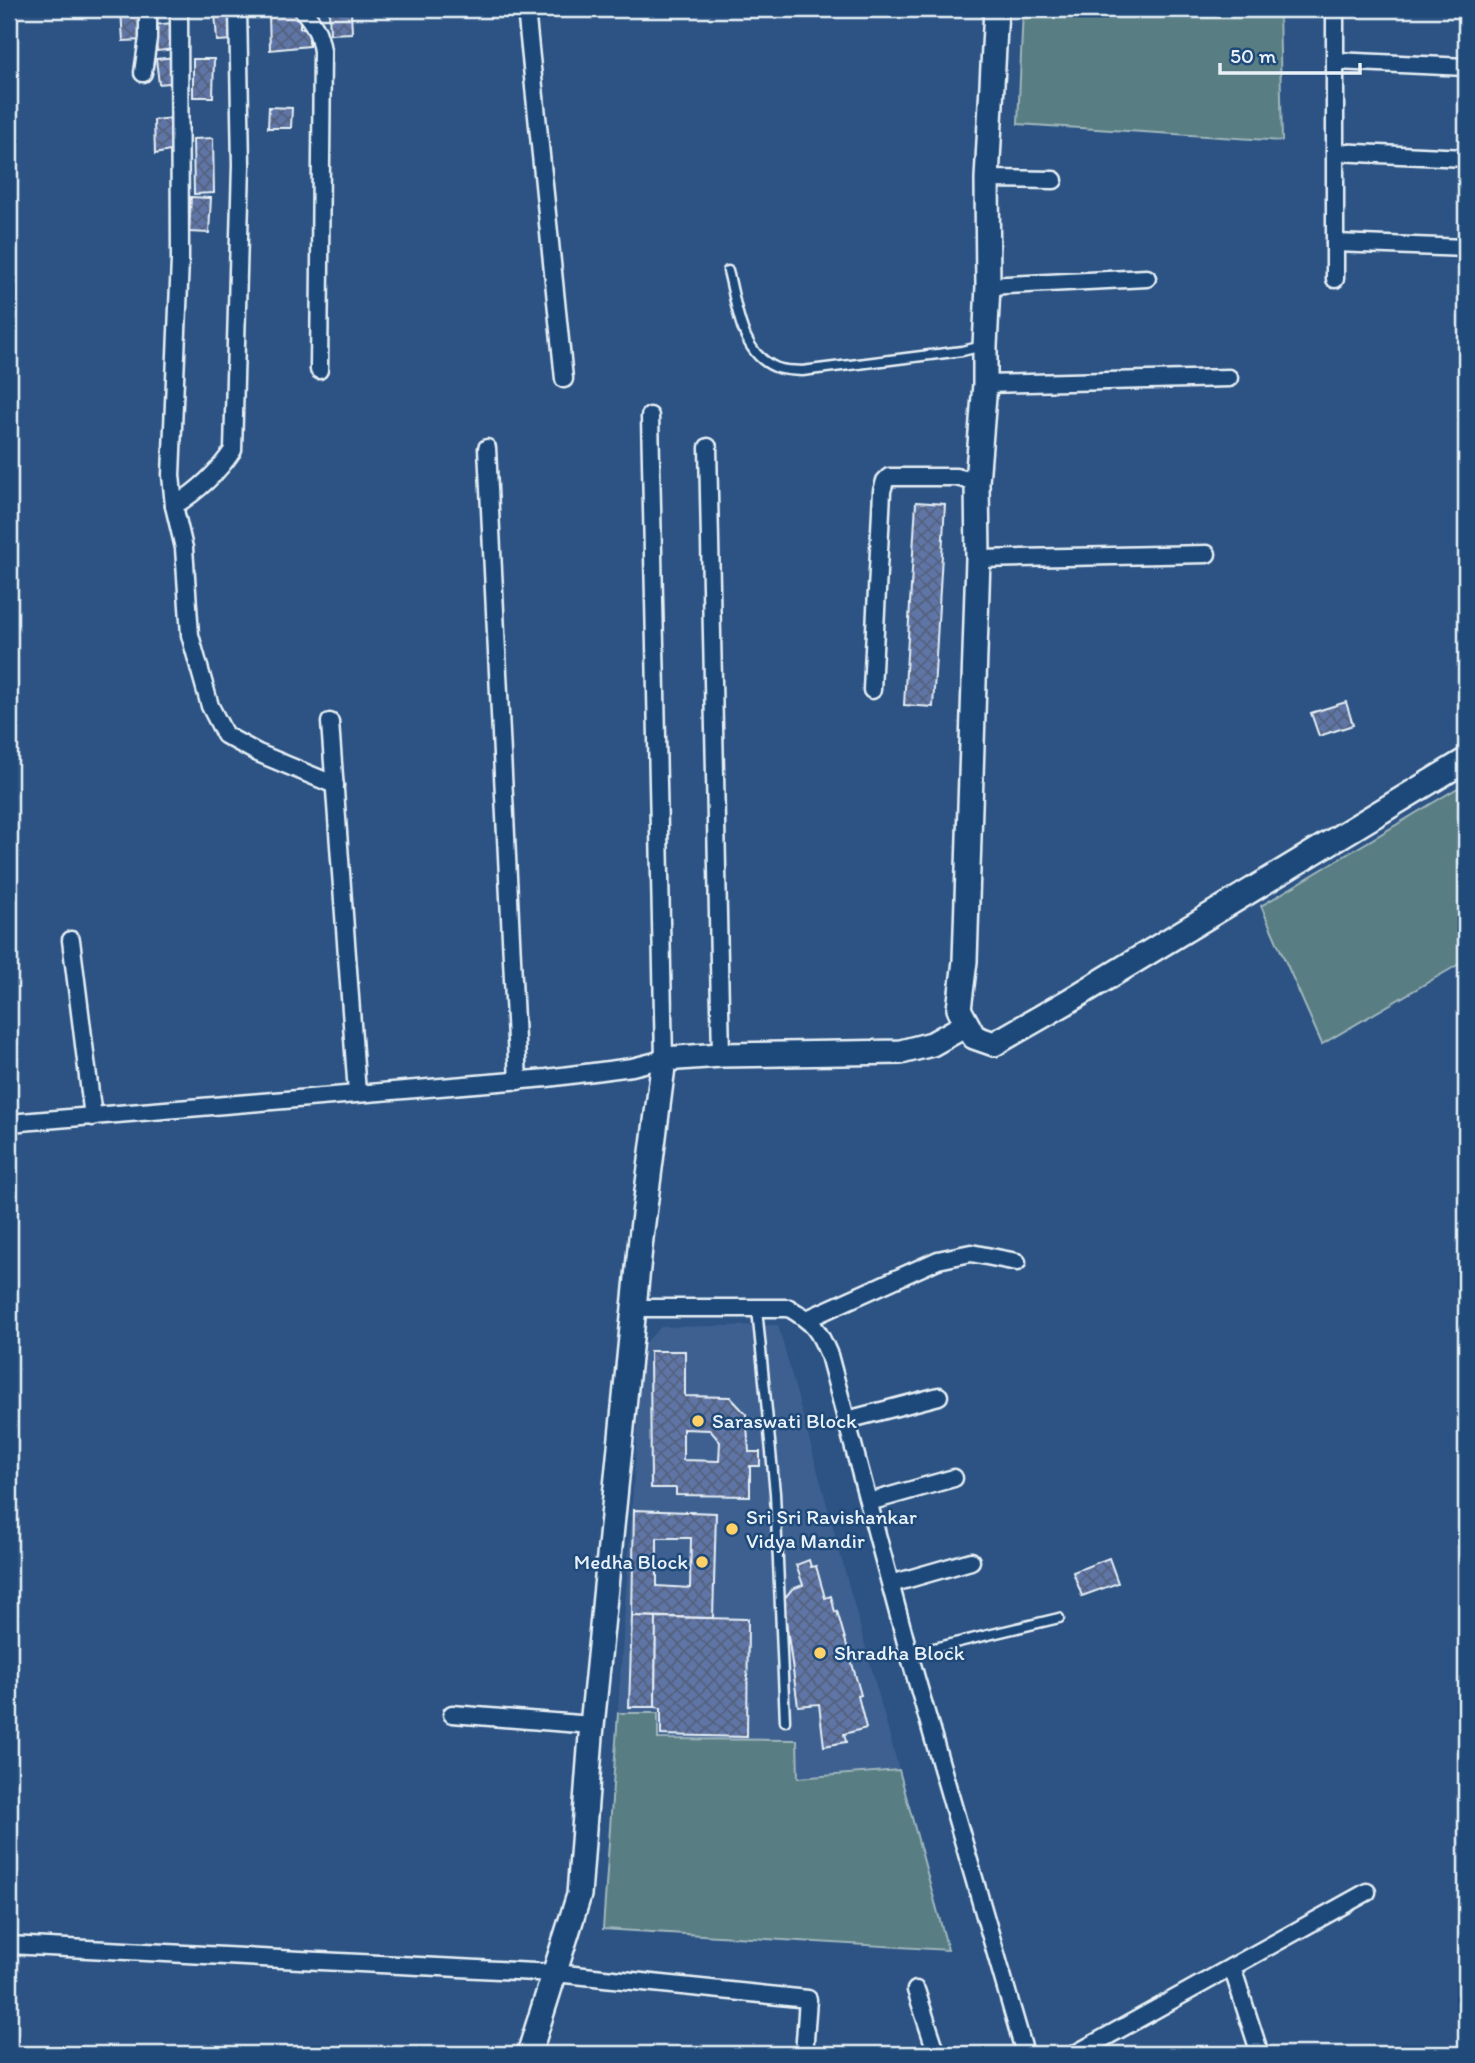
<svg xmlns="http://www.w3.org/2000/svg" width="1475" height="2063" font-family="Itim,sans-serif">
<defs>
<pattern id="building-cross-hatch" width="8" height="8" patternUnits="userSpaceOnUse" patternTransform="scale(1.75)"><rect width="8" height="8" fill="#5f75a6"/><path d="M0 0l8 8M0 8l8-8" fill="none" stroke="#54617d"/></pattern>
</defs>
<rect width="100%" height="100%" fill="#2c5383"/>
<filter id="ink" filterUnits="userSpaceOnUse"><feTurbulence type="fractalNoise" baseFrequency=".0143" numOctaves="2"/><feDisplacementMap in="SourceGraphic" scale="14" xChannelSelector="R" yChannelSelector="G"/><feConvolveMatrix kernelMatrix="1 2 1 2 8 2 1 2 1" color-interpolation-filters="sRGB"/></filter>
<g filter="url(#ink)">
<!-- built -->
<path fill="#3e6090" d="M778 1325 948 1950 603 1929 643 1345 661 1327Z"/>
<!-- green -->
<g fill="#597d82" stroke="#a0b7bd" stroke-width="2">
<path d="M1023 9H1279L1282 141 1018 124Z"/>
<path d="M1466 783V960L1322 1044 1261 906Z"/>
<path d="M618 1713H658V1739L797 1740 798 1778 899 1770 948 1950 603 1929Z"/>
</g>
<!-- building -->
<g fill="url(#building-cross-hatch)" stroke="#e8f1f8" stroke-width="2" fill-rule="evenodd">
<path d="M141 9 144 40 123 41 121 10Z"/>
<path d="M351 10 352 33 330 34 329 11Z"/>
<path d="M232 11 233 40 217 41 215 12Z"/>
<path d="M300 13V28H309V46L270 50 269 14Z"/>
<path d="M172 23 175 49 157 51 154 25Z"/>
<path d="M176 57 179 82 159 84 156 59Z"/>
<path d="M193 59H214L213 97H193Z"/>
<path d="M269 107 292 108 291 128H268Z"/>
<path d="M174 118 175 150 155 154 154 120Z"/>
<path d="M213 138 214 193 194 194 193 139Z"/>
<path d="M191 197 211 198 209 233 189 232Z"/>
<path d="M916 502 945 504 933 707 904 705Z"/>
<path d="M1346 702 1353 725 1319 736 1311 713Z"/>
<path d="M650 1351H685V1396L730 1397 746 1414 749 1452H760V1466H750V1496L676 1495V1488H651ZM683 1429 710 1430 720 1442 719 1461 683 1460Z"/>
<path d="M634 1510 716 1513 713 1618 632 1616ZM657 1538H691L690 1588 657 1586Z"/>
<path d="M1109 1558 1118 1583 1082 1596 1073 1572Z"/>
<path d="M809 1560 811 1567 816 1566 825 1598 831 1596 835 1612 837 1611 861 1695 858 1696 866 1728 844 1734 846 1742 824 1746 819 1704 798 1706 783 1600 792 1589 803 1585 796 1565Z"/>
<path d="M632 1616 656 1617 655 1707H629Z"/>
<path d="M656 1617 748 1619 747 1737 661 1735V1708L655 1707Z"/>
</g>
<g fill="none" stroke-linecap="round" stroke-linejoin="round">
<defs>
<g id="lane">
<path d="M728 271C737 304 740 353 775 367 783 371 794 370 802 371L962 351 983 346"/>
<path d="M757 1309 775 1493 785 1721"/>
<path d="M909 1654 1059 1618"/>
</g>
<g id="street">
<path d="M179 9 180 260 171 475 174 506 184 548 190 635 210 706 225 735 258 753 335 785"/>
<path d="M302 9C314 24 319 31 322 51L319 370"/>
<path d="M526 9 564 379"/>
<path d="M1335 9V279"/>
<path d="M1335 61 1466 67"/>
<path d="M143 73 148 38V9"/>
<path d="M1335 152 1466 158"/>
<path d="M987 179 1054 180"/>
<path d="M1335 243 1466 248"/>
<path d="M988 286 1147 278"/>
<path d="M985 384 1229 378"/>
<path d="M708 447 721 1055"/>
<path d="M487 448 518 1081"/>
<path d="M174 506C198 491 217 474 233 450L241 165 238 9"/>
<path d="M978 559 1207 554"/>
<path d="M872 690 882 491 885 481 889 477H956L977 482"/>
<path d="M330 722 357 1093"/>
<path d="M71 940 93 1117"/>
<path d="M9 1123 547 1078 632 1067 664 1059 650 416"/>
<path d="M636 1308H789C814 1323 818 1329 829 1355L909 1654 1025 2054"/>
<path d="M807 1319 938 1260 971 1253 1017 1262"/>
<path d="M847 1420 939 1396"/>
<path d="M869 1502 954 1478"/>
<path d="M891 1584 971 1561"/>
<path d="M452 1714 592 1725"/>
<path d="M9 1945 555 1973 808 1999 804 2054"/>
<path d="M1232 1967 1260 2054"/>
<path d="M916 1990 937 2054"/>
<path d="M1075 2054 1367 1892"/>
</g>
<g id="secondary">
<path d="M996 9 987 179 988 286 985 346V384L977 482 978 559 965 961 959 1009 974 1037 994 1044 1067 1002 1466 760"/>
<path d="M529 2054 579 1895 591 1736 641 1238 664 1059 721 1055 901 1052 932 1044 966 1025"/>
</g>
</defs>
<!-- lane casing -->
<use href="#lane" stroke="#e8f1f8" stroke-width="13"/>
<!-- street casing -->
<use href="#street" stroke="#e8f1f8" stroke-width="21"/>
<!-- secondary casing -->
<use href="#secondary" stroke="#e8f1f8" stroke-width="28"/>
<!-- lane -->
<use href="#lane" stroke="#1f4a7a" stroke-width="8"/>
<!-- street -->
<use href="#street" stroke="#1f4a7a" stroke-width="16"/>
<!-- secondary -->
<use href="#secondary" stroke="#1f4a7a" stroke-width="23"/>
</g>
</g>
<!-- markers -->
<g fill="#ffd166" stroke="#1f4a7a" stroke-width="2.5">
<circle cx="698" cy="1421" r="7"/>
<circle cx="732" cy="1529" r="7"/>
<circle cx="702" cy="1562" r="7"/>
<circle cx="820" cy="1653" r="7"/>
</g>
<g text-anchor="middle" stroke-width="5" stroke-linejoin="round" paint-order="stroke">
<!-- poi labels -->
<g font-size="21" fill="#e8f1f8" stroke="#1f4a7a" text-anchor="start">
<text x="712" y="1428">Saraswati Block</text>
<text x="746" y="1524">Sri Sri Ravishankar<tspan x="746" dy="24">Vidya Mandir</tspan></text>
<text x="688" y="1569" text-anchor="end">Medha Block</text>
<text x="834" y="1660">Shradha Block</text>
</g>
</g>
<!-- margin -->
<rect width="1475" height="2063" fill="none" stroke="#1f4a7a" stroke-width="35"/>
<rect x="18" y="18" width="1440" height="2028" fill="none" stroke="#e8f1f8" stroke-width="2.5" filter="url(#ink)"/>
<!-- scale -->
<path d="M1220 63v10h140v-10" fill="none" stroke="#e8f1f8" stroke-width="3.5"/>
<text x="1230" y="63" font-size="21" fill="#e8f1f8" stroke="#1f4a7a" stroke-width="5" paint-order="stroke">50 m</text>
</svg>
